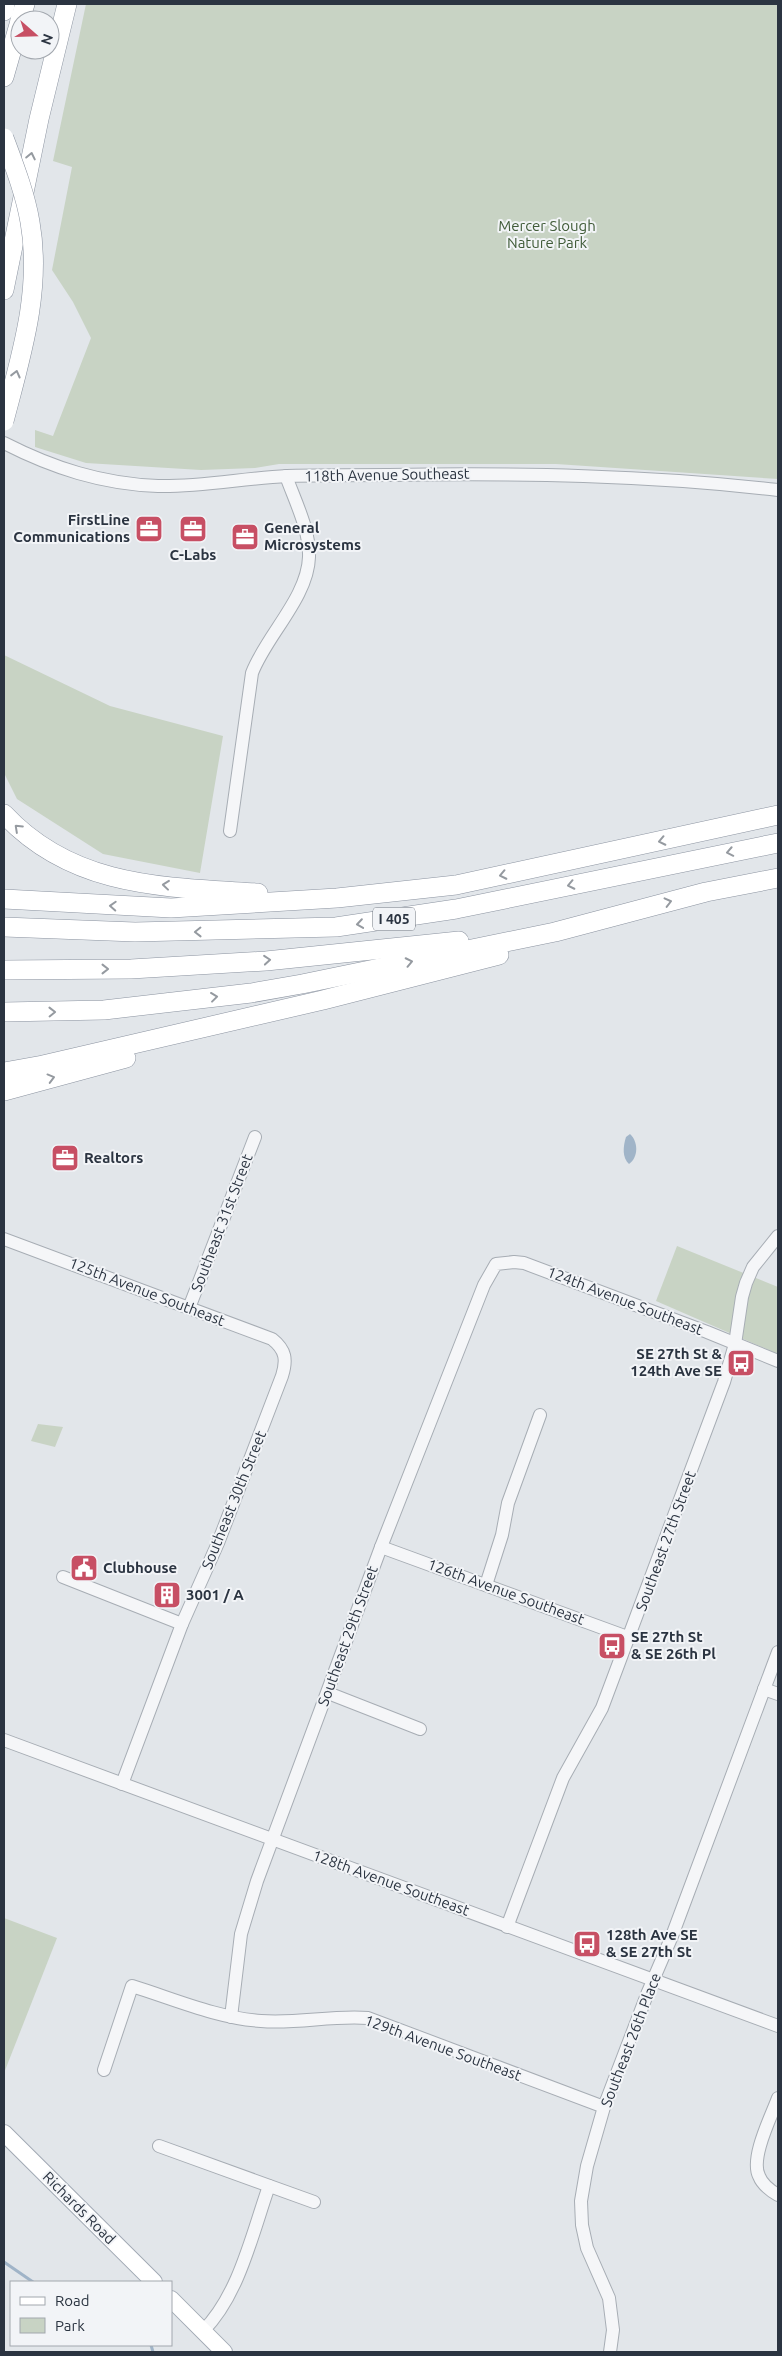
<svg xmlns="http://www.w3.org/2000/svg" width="782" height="2356" font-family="Ubuntu,sans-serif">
<rect width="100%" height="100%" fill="#e2e6ea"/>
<!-- green -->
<g fill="#c8d3c4">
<path d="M86 4H778V479L556 464H279L255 468 201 470 86 463 35 447V430L53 436 91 338 73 302 52 270 72 167 53 161Z"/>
<path d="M4 655 110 706 223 736 200 873 103 854 17 799 4 773Z"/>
<path d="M677 1246 778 1287V1354L656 1301Z"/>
<path d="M38 1424 63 1427 55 1447 31 1441Z"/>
<path d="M4 1918 57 1938 4 2073Z"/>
</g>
<!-- water -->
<path fill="#a0b4c8" d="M630 1134C638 1141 639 1157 629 1164 622 1158 623 1146 626 1137Z"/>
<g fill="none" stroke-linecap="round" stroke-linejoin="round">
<!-- stream -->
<g stroke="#a0b4c8" stroke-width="3">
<path d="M4 2262 33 2282"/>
<path d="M151 2345 153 2352"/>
</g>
<defs>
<g id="minor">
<path d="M4 443C53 468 102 484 158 486 201 487 244 478 287 476 321 475 355 475 389 475 519 473 649 475 778 490"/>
<path d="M230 831 252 673C266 636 308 597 309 557 310 530 295 501 286 476"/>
<path d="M4 1239 272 1339C286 1350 287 1360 282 1376L218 1543 182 1624 122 1784"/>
<path d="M189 1308 255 1137"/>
<path d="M381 1547 630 1638"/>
<path d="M63 1577 182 1624"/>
<path d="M486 1585 502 1535 508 1503 540 1415"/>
<path d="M764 1689 778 1694"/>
<path d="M328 1693 420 1729"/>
<path d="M4 1740 778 2026"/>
<path d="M507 1927 563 1778 602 1708 724 1382 735 1344 742 1297 746 1283 753 1267 778 1236"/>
<path d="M231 2017 241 1934 257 1881 381 1547 484 1285 496 1264 514 1262 524 1263 707 1332 778 1361"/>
<path d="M104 2070 132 1986C174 1999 217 2018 261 2021 297 2024 333 2015 368 2018L604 2107"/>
<path d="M778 2098C771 2117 750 2158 759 2176 762 2184 771 2191 778 2195"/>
<path d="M159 2146 314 2202"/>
<path d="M203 2331C239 2295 252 2234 269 2186"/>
<path d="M610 2352 613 2330 609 2298 587 2248 582 2225 581 2201 587 2166 604 2107 648 1992 672 1936 778 1652"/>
</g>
<g id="major">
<path d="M4 2133 154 2282"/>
<path d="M171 2299 224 2352"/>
</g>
<g id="highway">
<path d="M4 11 5 4"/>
<path d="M20 20 25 4"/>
<path d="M4 77 20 21"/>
<path d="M4 290 39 119 67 4"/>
<path d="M4 814C73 888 164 887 258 893"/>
<path d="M4 899 171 908 337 898 456 885 778 815"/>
<path d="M4 927 135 932 336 927 456 909 778 843"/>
<path d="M4 970 131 969 266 961 459 941"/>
<path d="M4 1012 104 1010 251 993 302 984 555 932 706 892 778 878"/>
<path d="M4 1072 43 1065 323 1000 499 955"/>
<path d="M4 1091 126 1058"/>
</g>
</defs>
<!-- minor casing -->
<use href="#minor" stroke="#a7adb4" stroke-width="14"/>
<!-- major casing -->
<use href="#major" stroke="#a2aab5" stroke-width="18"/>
<!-- highway casing -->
<use href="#highway" stroke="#8b93a0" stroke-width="20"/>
<!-- minor -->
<use href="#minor" stroke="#f5f6f8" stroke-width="12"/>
<!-- major -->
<use href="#major" stroke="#fff" stroke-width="16"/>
<!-- highway -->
<use href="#highway" stroke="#fff" stroke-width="19"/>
<defs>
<path id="highway-bridge" d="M4 138C14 165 25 193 30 222 42 290 21 356 4 421"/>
</defs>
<!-- highway-bridge casing -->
<use href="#highway-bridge" stroke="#8b93a0" stroke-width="20" stroke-linecap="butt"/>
<!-- highway-bridge -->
<use href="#highway-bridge" stroke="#fff" stroke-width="19"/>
</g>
<!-- one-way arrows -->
<defs><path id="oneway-chevron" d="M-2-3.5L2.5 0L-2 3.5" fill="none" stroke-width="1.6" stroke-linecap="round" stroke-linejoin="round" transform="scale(1.25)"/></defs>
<g stroke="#959aa0">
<use href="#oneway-chevron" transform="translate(31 156) rotate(-78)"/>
<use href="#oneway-chevron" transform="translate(16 374) rotate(-76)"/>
<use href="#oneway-chevron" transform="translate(18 828) rotate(-137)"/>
<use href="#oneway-chevron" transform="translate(662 841) rotate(168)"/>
<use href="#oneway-chevron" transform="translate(730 852) rotate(169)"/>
<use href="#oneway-chevron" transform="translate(503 875) rotate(168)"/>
<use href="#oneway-chevron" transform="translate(166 885) rotate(-174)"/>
<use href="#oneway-chevron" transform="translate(571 885) rotate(168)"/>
<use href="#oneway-chevron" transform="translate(668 902) rotate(-14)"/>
<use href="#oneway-chevron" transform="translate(113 906) rotate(-177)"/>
<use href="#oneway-chevron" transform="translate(360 924) rotate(172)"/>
<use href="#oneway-chevron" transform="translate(198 932) rotate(179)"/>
<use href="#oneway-chevron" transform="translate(267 960) rotate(-5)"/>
<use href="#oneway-chevron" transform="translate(409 962) rotate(-12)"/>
<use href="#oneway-chevron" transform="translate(105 969)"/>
<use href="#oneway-chevron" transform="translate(214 997) rotate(-7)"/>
<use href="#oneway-chevron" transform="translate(52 1012) rotate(-1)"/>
<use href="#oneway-chevron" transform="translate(51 1078) rotate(-15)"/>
</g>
<!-- icons -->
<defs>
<symbol id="office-square" viewBox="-11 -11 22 22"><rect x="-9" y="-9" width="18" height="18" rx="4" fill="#c74f64" stroke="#f2f4f7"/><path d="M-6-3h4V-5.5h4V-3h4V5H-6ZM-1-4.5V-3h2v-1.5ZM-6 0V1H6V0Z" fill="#fff"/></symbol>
<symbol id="bus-square" viewBox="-11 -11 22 22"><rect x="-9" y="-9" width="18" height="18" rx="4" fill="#c74f64" stroke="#f2f4f7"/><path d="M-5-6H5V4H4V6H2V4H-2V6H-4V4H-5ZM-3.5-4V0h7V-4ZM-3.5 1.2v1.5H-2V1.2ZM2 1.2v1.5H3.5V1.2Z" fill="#fff"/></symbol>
<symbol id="civic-square" viewBox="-11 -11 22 22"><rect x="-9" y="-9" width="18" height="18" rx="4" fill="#c74f64" stroke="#f2f4f7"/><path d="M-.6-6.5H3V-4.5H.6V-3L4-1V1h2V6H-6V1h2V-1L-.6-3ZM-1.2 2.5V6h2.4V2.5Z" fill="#fff"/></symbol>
<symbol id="building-square" viewBox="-11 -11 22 22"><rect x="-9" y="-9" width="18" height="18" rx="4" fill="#c74f64" stroke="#f2f4f7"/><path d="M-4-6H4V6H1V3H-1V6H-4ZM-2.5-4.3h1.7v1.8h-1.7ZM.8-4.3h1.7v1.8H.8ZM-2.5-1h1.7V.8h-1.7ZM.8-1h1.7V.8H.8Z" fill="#fff"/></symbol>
</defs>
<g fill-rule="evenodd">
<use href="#office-square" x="133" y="513" width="32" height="32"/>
<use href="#office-square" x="177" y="513" width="32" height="32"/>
<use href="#office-square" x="229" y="521" width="32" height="32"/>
<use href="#office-square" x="49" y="1142" width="32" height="32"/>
<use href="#bus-square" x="725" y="1347" width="32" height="32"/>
<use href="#civic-square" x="68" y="1552" width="32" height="32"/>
<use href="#building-square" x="151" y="1579" width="32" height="32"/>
<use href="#bus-square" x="596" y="1630" width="32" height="32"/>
<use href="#bus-square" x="571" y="1928" width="32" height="32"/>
</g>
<g text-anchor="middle" stroke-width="4" stroke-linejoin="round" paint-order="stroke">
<!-- shield labels -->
<rect fill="#f2f4f7" stroke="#676e78" stroke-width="1" x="373" y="907.5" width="42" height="23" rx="4"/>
<g font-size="14" font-weight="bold" fill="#2b3441">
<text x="394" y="924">I 405</text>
</g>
<!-- park labels -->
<g font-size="15" fill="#415c39" stroke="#f2f4f7">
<text x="547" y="231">Mercer Slough<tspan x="547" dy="17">Nature Park</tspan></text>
</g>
<!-- street labels -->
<g font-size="15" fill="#2b3441" stroke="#f2f4f7">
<text transform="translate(387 475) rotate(-1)" y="5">118th Avenue Southeast</text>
<text transform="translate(222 1223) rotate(-69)" y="5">Southeast 31st Street</text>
<text transform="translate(147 1292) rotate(21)" y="5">125th Avenue Southeast</text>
<text transform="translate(625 1301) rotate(21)" y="5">124th Avenue Southeast</text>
<text transform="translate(234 1500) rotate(-68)" y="5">Southeast 30th Street</text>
<text transform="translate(666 1541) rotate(-70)" y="5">Southeast 27th Street</text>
<text transform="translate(506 1592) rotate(20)" y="5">126th Avenue Southeast</text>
<text transform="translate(348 1636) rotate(-70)" y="5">Southeast 29th Street</text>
<text transform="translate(391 1883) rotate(20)" y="5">128th Avenue Southeast</text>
<text transform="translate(631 2040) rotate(-69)" y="5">Southeast 26th Place</text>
<text transform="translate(443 2048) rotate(20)" y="5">129th Avenue Southeast</text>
<text transform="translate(79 2208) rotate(45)" y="5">Richards Road</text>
</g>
<!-- poi labels -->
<g font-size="15" font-weight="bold" fill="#2b3441" stroke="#f2f4f7" text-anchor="start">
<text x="130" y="525" text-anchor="end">FirstLine<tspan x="130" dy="17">Communications</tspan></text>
<text x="264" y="533">General<tspan x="264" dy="17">Microsystems</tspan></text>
<text x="193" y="560" text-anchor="middle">C-Labs</text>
<text x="84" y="1163">Realtors</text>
<text x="722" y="1359" text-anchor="end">SE 27th St &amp;<tspan x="722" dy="17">124th Ave SE</tspan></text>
<text x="103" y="1573">Clubhouse</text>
<text x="186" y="1600">3001 / A</text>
<text x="631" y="1642">SE 27th St<tspan x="631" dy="17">&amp; SE 26th Pl</tspan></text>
<text x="606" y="1940">128th Ave SE<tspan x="606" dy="17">&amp; SE 27th St</tspan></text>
</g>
</g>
<!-- border -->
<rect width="782" height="2356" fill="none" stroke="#2b3441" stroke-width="10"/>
<!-- legend -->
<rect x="10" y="2281" width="162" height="65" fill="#f2f4f7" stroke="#a2a7ae"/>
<rect x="20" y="2297" width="25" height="8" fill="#ffffff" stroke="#a2a7ae"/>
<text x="55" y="2306" font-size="15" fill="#2b3441">Road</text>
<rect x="20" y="2318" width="25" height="15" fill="#c8d3c4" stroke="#a2a7ae"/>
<text x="55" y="2331" font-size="15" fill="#2b3441">Park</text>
<!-- north arrow -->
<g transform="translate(35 35) rotate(110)"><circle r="24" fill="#f2f4f7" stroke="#a2a7ae"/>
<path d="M0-4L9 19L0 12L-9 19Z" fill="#c74f64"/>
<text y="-8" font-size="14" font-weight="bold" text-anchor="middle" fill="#2b3441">N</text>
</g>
</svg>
